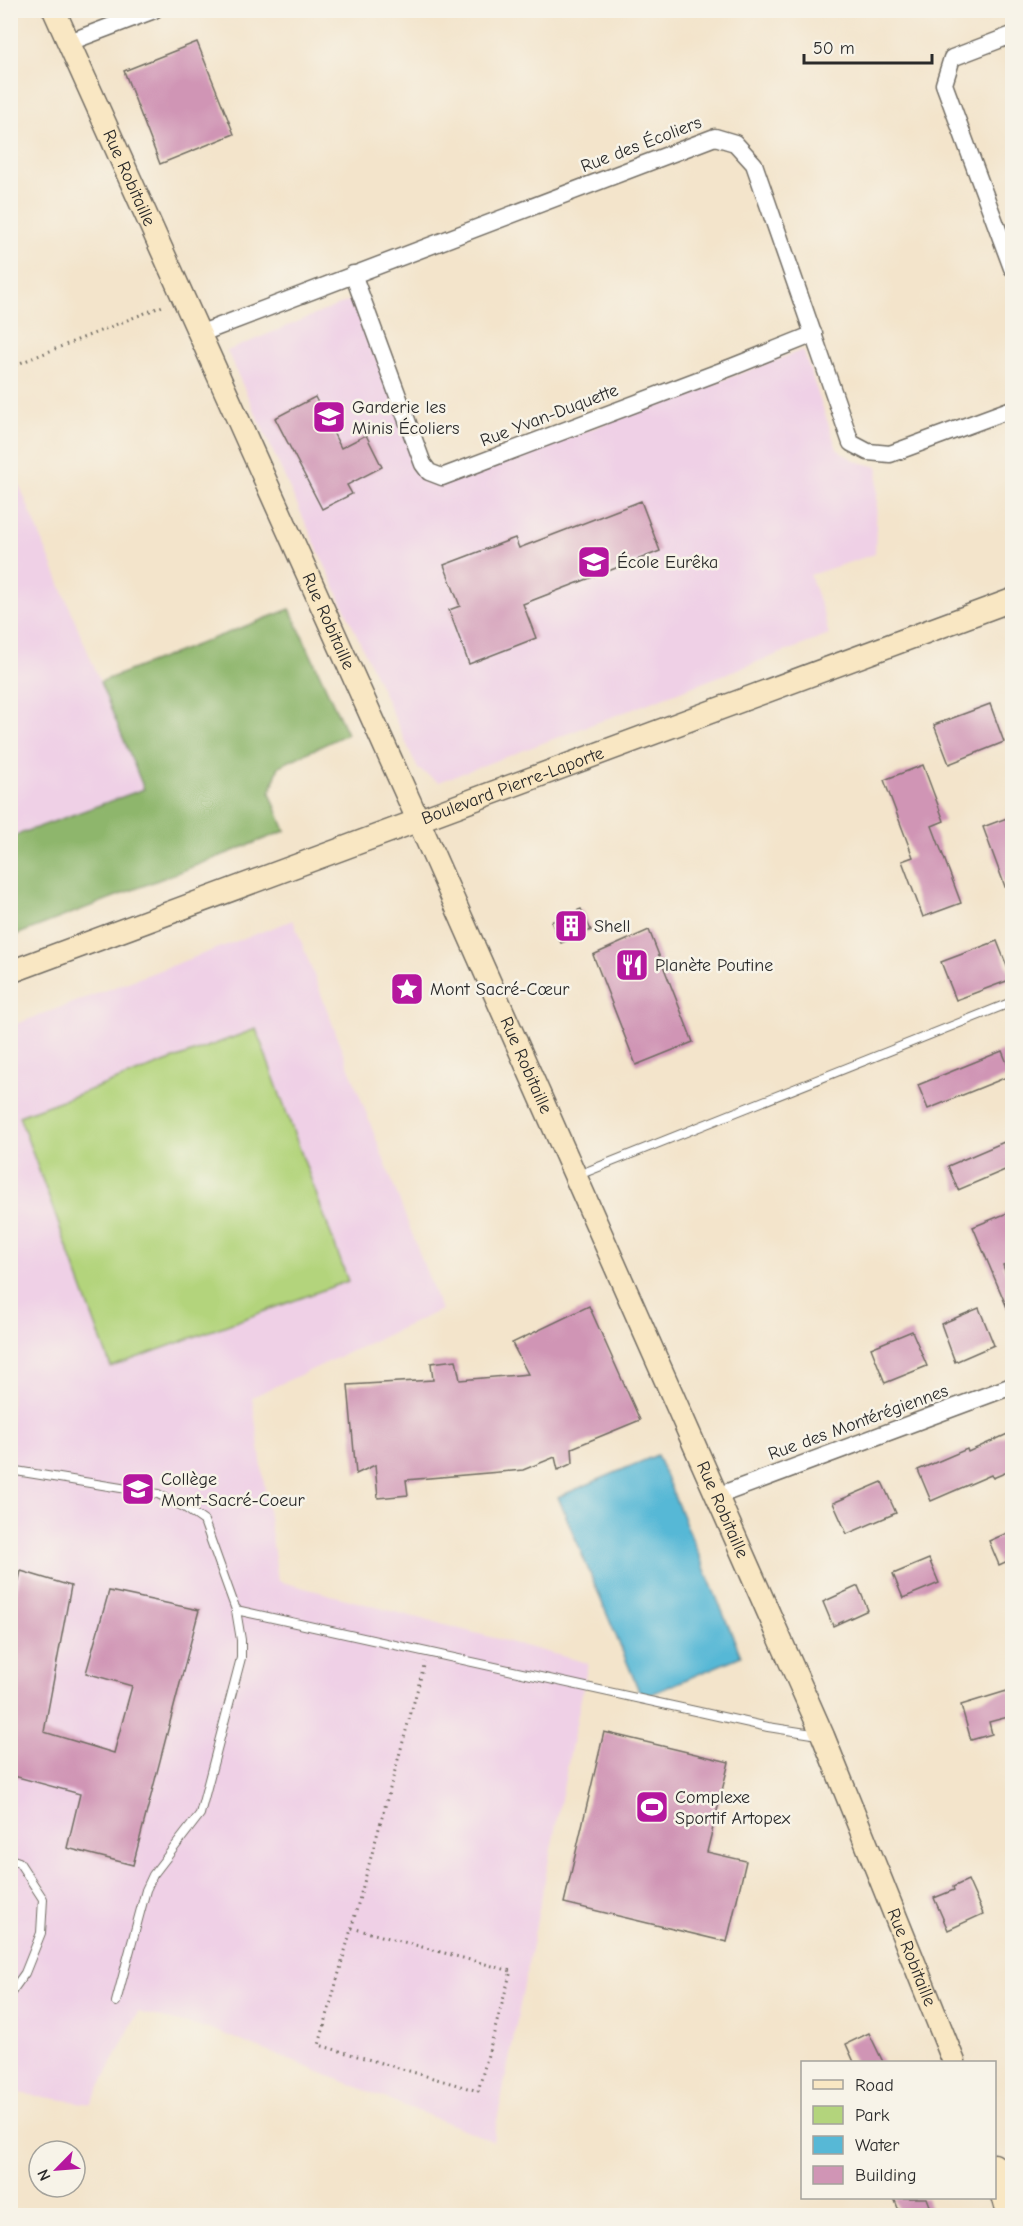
<svg xmlns="http://www.w3.org/2000/svg" width="1023" height="2226" font-family="'Comic Neue',sans-serif">
<rect width="100%" height="100%" fill="#f7f3e8"/>
<filter id="ink" filterUnits="userSpaceOnUse"><feTurbulence type="fractalNoise" baseFrequency=".0167" numOctaves="2"/><feDisplacementMap in="SourceGraphic" scale="12" xChannelSelector="R" yChannelSelector="G"/><feConvolveMatrix kernelMatrix="1 2 1 2 8 2 1 2 1" color-interpolation-filters="sRGB"/></filter>
<filter id="wash" filterUnits="userSpaceOnUse"><feTurbulence type="fractalNoise" baseFrequency=".008" numOctaves="4" result="noise"/><feDisplacementMap in="SourceGraphic" scale="24" xChannelSelector="R" yChannelSelector="G"/><feGaussianBlur stdDeviation="1.35" result="paint"/><feColorMatrix in="noise" values="0 0 0 0 0 0 0 0 0 0 0 0 0 0 0 0 0 1.4 0 .05"/><feComposite in="paint" operator="in"/></filter>
<g filter="url(#wash)">
<rect width="100%" height="100%" fill="#f3e4cb"/>
<!-- built -->
<g fill="#efd0e6">
<path d="M353 299 428 483H446L803 350 837 449 855 461 878 467 875 554 810 575 824 615 829 635 439 782 418 769 227 351Z"/>
<path d="M10 462 144 789 11 837H10Z"/>
<path d="M293 920 441 1310 252 1397 278 1581 588 1663 493 2141 216 2031 138 2012 91 2104 11 2092V1026Z"/>
</g>
<!-- green -->
<path fill="#b3d47c" stroke="#6f8054" stroke-width="1.5" d="M256 1029 348 1281 111 1367 19 1116Z"/>
<!-- forest -->
<path fill="#8eb66c" stroke="#5c704c" stroke-width="1.5" d="M290 609 347 734 279 766 270 793 285 831 11 937V837L144 789 100 682Z"/>
<!-- water -->
<path fill="#57b8d6" stroke="#417280" stroke-width="1.5" d="M657 1455 741 1656 642 1698 558 1497Z"/>
<g id="blocks">
<!-- building -->
<g fill="#d095b5">
<path d="M197 42 234 134 160 164 124 71Z"/>
<path d="M315 397 341 448 366 435 382 467 347 485 352 494 322 509 275 418Z"/>
<path d="M641 501 660 551 523 604 536 638 469 664 449 610 460 606 444 565 515 538 519 548Z"/>
<path d="M990 704 1004 742 949 764 934 725Z"/>
<path d="M923 765 944 821 932 826 961 903 923 917 902 861 913 857 884 780Z"/>
<path d="M1012 816V902L1011 903 983 827Z"/>
<path d="M581 909 591 930 561 943 551 922Z"/>
<path d="M649 930 693 1042 636 1065 593 955Z"/>
<path d="M997 941 1012 979 956 1000 941 962Z"/>
<path d="M1002 1051 1012 1075 928 1109 918 1085Z"/>
<path d="M1004 1142 1012 1167 958 1190 948 1166Z"/>
<path d="M1012 1211V1262L1003 1265 1012 1291V1308L1008 1310 973 1227Z"/>
<path d="M589 1306 640 1420 572 1448 573 1463 558 1470 555 1457 523 1470 406 1480 408 1495 378 1498 375 1465 356 1474 348 1385 433 1380 431 1363 456 1360 460 1380 528 1374 512 1343Z"/>
<path d="M979 1308 994 1345 955 1362 941 1324Z"/>
<path d="M912 1331 927 1366 885 1383 871 1348Z"/>
<path d="M1012 1432V1470L993 1478 991 1475 931 1501 918 1470 967 1449 968 1452Z"/>
<path d="M882 1482 896 1513 847 1534 833 1503Z"/>
<path d="M1012 1531V1559L999 1565 989 1541Z"/>
<path d="M929 1559 939 1583 903 1598 893 1574Z"/>
<path d="M21 1571 71 1586 44 1732 114 1753 132 1686 86 1673 109 1591 199 1610 133 1865 67 1848 80 1794 10 1775V1617Z"/>
<path d="M858 1586 868 1610 833 1626 823 1602Z"/>
<path d="M1010 1690 1012 1698V1716L989 1722 992 1734 971 1740 961 1705Z"/>
<path d="M604 1732 729 1762 707 1852 746 1861 727 1942 564 1903Z"/>
<path d="M968 1880 983 1914 948 1930 934 1898 954 1890 953 1887Z"/>
<path d="M869 2033 883 2062H854L846 2044Z"/>
<path d="M894 2198H927L934 2216H901Z"/>
</g>
</g>
</g>
<g filter="url(#ink)">
<use href="#blocks" fill-opacity="0" stroke="#716c63" stroke-width="1.5"/>
<g fill="none" stroke-linecap="round" stroke-linejoin="round">
<defs>
<g id="lane">
<path d="M576 1176 1012 1002"/>
<path d="M10 1470 158 1494 184 1507 204 1521 236 1610 241 1640V1658L200 1814 153 1875 146 1890 116 2002"/>
<path d="M236 1610 768 1727 819 1735"/>
<path d="M10 1859 19 1862 43 1899 41 1933 25 1973 10 1994"/>
</g>
<g id="street">
<path d="M1012 35 952 58 944 84 1012 268"/>
<path d="M67 43 154 10"/>
<path d="M353 274 423 464 429 472 442 477 732 367 814 334"/>
<path d="M199 334 715 137 735 143 754 164 851 443 868 452 890 454 1012 409"/>
<path d="M717 1496 1012 1386"/>
</g>
<g id="secondary">
<path id="s1" d="M54 10 418 820 823 1736 954 2062"/>
<path id="s2" d="M10 972 1012 600"/>
<path d="M994 2165 1009 2216"/>
</g>
</defs>
<!-- lane casing -->
<use href="#lane" stroke="#716c63" stroke-width="10"/>
<!-- street casing -->
<use href="#street" stroke="#716c63" stroke-width="19"/>
<!-- secondary casing -->
<use href="#secondary" stroke="#716c63" stroke-width="25"/>
<!-- path -->
<g stroke="#716c63" stroke-width="3" stroke-dasharray="1.5 4.5" stroke-linecap="butt">
<path d="M10 367 165 305"/>
<path d="M352 1928 511 1971 478 2091 319 2045 425 1662"/>
</g>
<!-- lane -->
<use href="#lane" stroke="#fff" stroke-width="8"/>
<!-- street -->
<use href="#street" stroke="#fff" stroke-width="16"/>
<!-- secondary -->
<use href="#secondary" stroke="#f9e7c3" stroke-width="22"/>
</g>
</g>
<!-- icons -->
<defs>
<symbol id="school-square" viewBox="-11 -11 22 22"><rect x="-9" y="-9" width="18" height="18" rx="4" fill="#b5179e" stroke="#f7f3e8"/><path d="M0-5L7-2L0 1L-7-2ZM-4 1L0 2.5L4 1V4Q0 6-4 4Z" fill="#fff"/></symbol>
<symbol id="building-square" viewBox="-11 -11 22 22"><rect x="-9" y="-9" width="18" height="18" rx="4" fill="#b5179e" stroke="#f7f3e8"/><path d="M-4-6H4V6H1V3H-1V6H-4ZM-2.5-4.3h1.7v1.8h-1.7ZM.8-4.3h1.7v1.8H.8ZM-2.5-1h1.7V.8h-1.7ZM.8-1h1.7V.8H.8Z" fill="#fff"/></symbol>
<symbol id="restaurant-square" viewBox="-11 -11 22 22"><rect x="-9" y="-9" width="18" height="18" rx="4" fill="#b5179e" stroke="#f7f3e8"/><path d="M-5-6h1v4h1v-4h1v4h1v-4h1v5L-1.5 .5V6h-2V.5L-5-1ZM5-6V6H3V1.5H1.5Q1.5-4 5-6Z" fill="#fff"/></symbol>
<symbol id="sight-square" viewBox="-11 -11 22 22"><rect x="-9" y="-9" width="18" height="18" rx="4" fill="#b5179e" stroke="#f7f3e8"/><path d="M0-6L1.8-2.2L6-1.7L2.9 1.2L3.7 5.4L0 3.3L-3.7 5.4L-2.9 1.2L-6-1.7L-1.8-2.2Z" fill="#fff"/></symbol>
<symbol id="stadium-square" viewBox="-11 -11 22 22"><rect x="-9" y="-9" width="18" height="18" rx="4" fill="#b5179e" stroke="#f7f3e8"/><path d="M0-5a6.5 5 0 1 0 0 10a6.5 5 0 1 0 0-10ZM-3.5-1.8h7v3.6h-7Z" fill="#fff"/></symbol>
</defs>
<g fill-rule="evenodd">
<use href="#school-square" x="310" y="398" width="38" height="38"/>
<use href="#school-square" x="575" y="543" width="38" height="38"/>
<use href="#building-square" x="552" y="907" width="38" height="38"/>
<use href="#restaurant-square" x="613" y="946" width="38" height="38"/>
<use href="#sight-square" x="388" y="970" width="38" height="38"/>
<use href="#school-square" x="119" y="1470" width="38" height="38"/>
<use href="#stadium-square" x="633" y="1788" width="38" height="38"/>
</g>
<g text-anchor="middle" stroke-width="5" stroke-linejoin="round" paint-order="stroke">
<!-- street labels -->
<g font-size="18" fill="#2b2b2b" stroke="#f7f3e8">
<text transform="translate(641 144) rotate(-21)" y="6">Rue des Écoliers</text>
<text dy="6" stroke="none"><textPath href="#s1" startOffset="184">Rue Robitaille</textPath></text>
<text transform="translate(549 415) rotate(-21)" y="6">Rue Yvan-Duquette</text>
<text dy="6" stroke="none"><textPath href="#s1" startOffset="670">Rue Robitaille</textPath></text>
<text dy="6" stroke="none"><textPath href="#s2" startOffset="536">Boulevard Pierre-Laporte</textPath></text>
<text dy="6" stroke="none"><textPath href="#s1" startOffset="1156">Rue Robitaille</textPath></text>
<text transform="translate(858 1422) rotate(-20)" y="6">Rue des Montérégiennes</text>
<text dy="6" stroke="none"><textPath href="#s1" startOffset="1642">Rue Robitaille</textPath></text>
<text dy="6" stroke="none"><textPath href="#s1" startOffset="2128">Rue Robitaille</textPath></text>
</g>
<!-- poi labels -->
<g font-size="18" fill="#2b2b2b" stroke="#f7f3e8" text-anchor="start">
<text x="352" y="413">Garderie les<tspan x="352" dy="21">Minis Écoliers</tspan></text>
<text x="617" y="568">École Eurêka</text>
<text x="594" y="932">Shell</text>
<text x="655" y="971">Planète Poutine</text>
<text x="430" y="995">Mont Sacré-Cœur</text>
<text x="161" y="1485">Collège<tspan x="161" dy="21">Mont-Sacré-Coeur</tspan></text>
<text x="675" y="1803">Complexe<tspan x="675" dy="21">Sportif Artopex</tspan></text>
</g>
</g>
<!-- margin -->
<rect width="1023" height="2226" fill="none" stroke="#f7f3e8" stroke-width="36"/>
<!-- legend -->
<rect x="801" y="2061" width="195" height="138" fill="#f7f3e8" stroke="#a5a39c" stroke-width="1.5"/>
<rect x="813" y="2080" width="30" height="9" fill="#f9e7c3" stroke="#a5a39c" stroke-width="1.5"/>
<text x="855" y="2091" font-size="18" fill="#2b2b2b">Road</text>
<rect x="813" y="2106" width="30" height="18" fill="#b3d47c" stroke="#a5a39c" stroke-width="1.5"/>
<text x="855" y="2121" font-size="18" fill="#2b2b2b">Park</text>
<rect x="813" y="2136" width="30" height="18" fill="#57b8d6" stroke="#a5a39c" stroke-width="1.5"/>
<text x="855" y="2151" font-size="18" fill="#2b2b2b">Water</text>
<rect x="813" y="2166" width="30" height="18" fill="#d095b5" stroke="#a5a39c" stroke-width="1.5"/>
<text x="855" y="2181" font-size="18" fill="#2b2b2b">Building</text>
<!-- north arrow -->
<g transform="translate(57 2169) rotate(245)"><circle r="28" fill="#f7f3e8" stroke="#a5a39c" stroke-width="1.5"/>
<path d="M0-4.5L10 22L0 15L-10 22Z" fill="#b5179e"/>
<text y="-9" font-size="16" font-weight="bold" text-anchor="middle" fill="#2b2b2b">N</text>
</g>
<!-- scale -->
<path d="M804 54v9h128v-9" fill="none" stroke="#2b2b2b" stroke-width="3"/>
<text x="813" y="54" font-size="18" fill="#2b2b2b" stroke="#f7f3e8" stroke-width="4.5" paint-order="stroke">50 m</text>
</svg>
